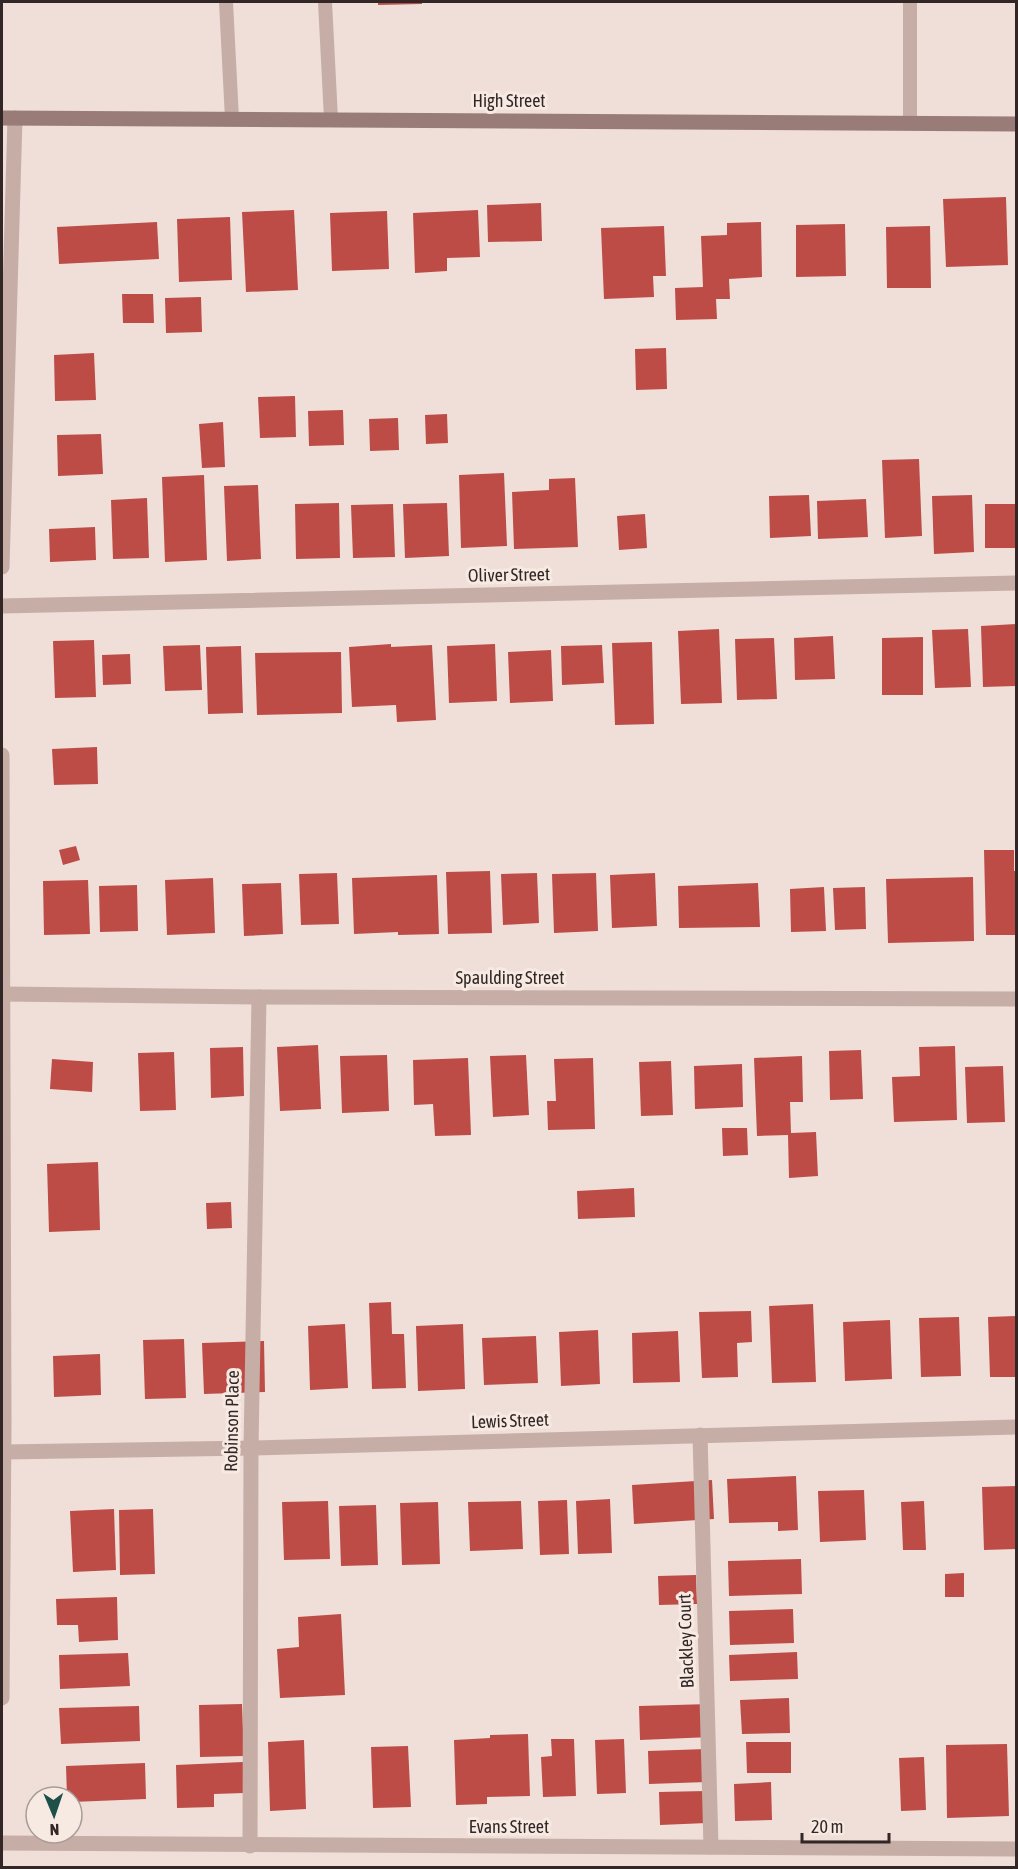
<svg xmlns="http://www.w3.org/2000/svg" width="1018" height="1869" font-family="'Asap Condensed',sans-serif">
<rect width="100%" height="100%" fill="#efdfd8"/>
<!-- building -->
<g fill="#bd4c47">
<path d="M378 2H422V4L378 5Z"/>
<path d="M1006 197 1008 265 946 267 943 199Z"/>
<path d="M541 203 542 241 488 242 487 205Z"/>
<path d="M294 210 298 290 246 292 242 212Z"/>
<path d="M478 210 480 257 447 258V271L415 273 413 213Z"/>
<path d="M387 211 389 269 332 271 330 213Z"/>
<path d="M230 217 232 280 179 282 177 219Z"/>
<path d="M157 222 159 259 59 264 57 227Z"/>
<path d="M761 222 762 277 729 279 730 299H716L717 319 676 320 675 288 703 287 701 236 727 235V223Z"/>
<path d="M845 224 846 276 796 277V225Z"/>
<path d="M664 226 666 276H653L654 297 604 299 601 228Z"/>
<path d="M930 226 931 288H887L886 227Z"/>
<path d="M122 294H153L154 323H123Z"/>
<path d="M201 297 202 332 166 333 165 298Z"/>
<path d="M666 348 667 389 636 390 635 349Z"/>
<path d="M94 353 96 400 55 401 54 355Z"/>
<path d="M295 396 296 437 260 438 258 397Z"/>
<path d="M343 410 344 445 309 446 308 411Z"/>
<path d="M447 414 448 443 426 444 425 415Z"/>
<path d="M398 418 399 450 370 451 369 419Z"/>
<path d="M223 422 225 467 202 468 199 424Z"/>
<path d="M101 434 103 474 58 476 57 435Z"/>
<path d="M919 459 922 536 885 538 882 460Z"/>
<path d="M504 473 507 546 461 548 459 475Z"/>
<path d="M204 475 207 560 165 562 162 477Z"/>
<path d="M575 478 578 547 514 549 512 492 549 490V479Z"/>
<path d="M258 485 261 559 227 561 224 486Z"/>
<path d="M809 495 811 536 770 538 769 496Z"/>
<path d="M972 495 974 552 934 554 932 496Z"/>
<path d="M147 498 149 558 113 559 111 500Z"/>
<path d="M866 499 868 537 818 539 817 501Z"/>
<path d="M339 503 340 558 296 559 295 504Z"/>
<path d="M447 503 449 556 405 558 403 504Z"/>
<path d="M393 504 395 557 353 558 351 505Z"/>
<rect x="985" y="504" width="31" height="44"/>
<path d="M645 514 647 548 619 550 617 516Z"/>
<path d="M95 527 96 560 50 562 49 529Z"/>
<path d="M1016 624V686L983 687 981 626Z"/>
<path d="M719 629 722 703 681 704 678 631Z"/>
<path d="M968 629 971 687 935 688 932 630Z"/>
<path d="M833 636 835 679 795 680 794 638Z"/>
<path d="M923 637V695H882V638Z"/>
<path d="M774 638 777 699 737 700 735 639Z"/>
<path d="M94 640 96 697 55 698 53 641Z"/>
<path d="M652 642 654 724 615 725 612 643Z"/>
<path d="M391 644V647L432 645 436 720 397 722 396 705 352 707 349 647Z"/>
<path d="M495 644 497 701 449 703 447 646Z"/>
<path d="M200 645 202 690 165 691 163 646Z"/>
<path d="M602 645 604 683 562 685 561 646Z"/>
<path d="M241 646 243 713 208 714 206 647Z"/>
<path d="M551 650 553 701 510 703 508 652Z"/>
<path d="M341 652 342 713 257 715 255 653Z"/>
<path d="M130 654 131 684 103 685 102 655Z"/>
<path d="M97 747 98 784 54 785 52 749Z"/>
<path d="M76 846 80 860 63 865 59 850Z"/>
<path d="M984 850H1014V871H1016V935H986Z"/>
<path d="M490 871 492 933 448 934 446 872Z"/>
<path d="M337 873 339 924 301 925 299 874Z"/>
<path d="M537 873 539 923 503 925 501 874Z"/>
<path d="M596 873 598 931 554 933 552 874Z"/>
<path d="M655 873 657 926 612 928 610 875Z"/>
<path d="M437 875 439 934 398 935V932L354 934 352 878Z"/>
<path d="M973 877 974 941 888 943 886 879Z"/>
<path d="M213 878 215 933 167 935 165 880Z"/>
<path d="M88 880 90 934 44 935 43 881Z"/>
<path d="M281 883 283 934 244 936 242 884Z"/>
<path d="M758 883 760 927 679 928 678 886Z"/>
<path d="M137 885 138 931 100 932 99 886Z"/>
<path d="M824 887 826 931 791 932 790 889Z"/>
<path d="M865 887 866 929 835 930 833 888Z"/>
<path d="M318 1045 321 1109 280 1111 277 1047Z"/>
<path d="M955 1046 957 1120 894 1122 892 1077 920 1076 919 1047Z"/>
<path d="M243 1047 244 1096 211 1098 210 1048Z"/>
<path d="M861 1050 863 1099 830 1100 829 1051Z"/>
<path d="M174 1052 176 1110 140 1111 138 1053Z"/>
<path d="M387 1055 389 1111 342 1113 340 1056Z"/>
<path d="M526 1055 529 1115 493 1117 490 1056Z"/>
<path d="M802 1056 803 1102H790L791 1133 816 1132 818 1176 789 1178 788 1135 757 1136 754 1058Z"/>
<path d="M468 1058 471 1135 435 1136 433 1104 414 1105 413 1060Z"/>
<path d="M593 1058 595 1129 548 1130 547 1101H556L554 1059Z"/>
<path d="M52 1059 93 1062 92 1092 50 1089Z"/>
<path d="M671 1061 673 1115 641 1116 639 1062Z"/>
<path d="M742 1064 743 1107 695 1109 694 1066Z"/>
<path d="M1003 1066 1005 1122 967 1123 965 1067Z"/>
<path d="M722 1128H747L748 1155 723 1156Z"/>
<path d="M98 1162 100 1230 49 1232 47 1164Z"/>
<path d="M634 1188 635 1217 578 1219 577 1191Z"/>
<path d="M231 1202 232 1228 207 1229 206 1203Z"/>
<path d="M391 1302 392 1334H404L406 1388 372 1389 369 1303Z"/>
<path d="M813 1304 816 1382 772 1383 769 1306Z"/>
<path d="M751 1311 752 1342 737 1343 738 1377 702 1378 699 1312Z"/>
<path d="M1016 1316V1377H990L988 1317Z"/>
<path d="M959 1317 961 1376 921 1377 919 1318Z"/>
<path d="M890 1320 892 1379 845 1381 843 1322Z"/>
<path d="M345 1324 348 1388 310 1390 308 1326Z"/>
<path d="M463 1324 465 1389 418 1391 416 1326Z"/>
<path d="M598 1330 600 1384 561 1386 559 1332Z"/>
<path d="M678 1331 680 1382 633 1383 632 1333Z"/>
<path d="M536 1336 538 1383 484 1385 482 1338Z"/>
<path d="M184 1339 186 1398 145 1399 143 1340Z"/>
<path d="M264 1341 265 1392 204 1394 202 1343Z"/>
<path d="M100 1354 101 1395 54 1397 53 1356Z"/>
<path d="M796 1476 798 1530 778 1531V1522L729 1523 727 1479Z"/>
<path d="M712 1480 714 1519 634 1524 632 1485Z"/>
<path d="M1016 1486V1549L984 1550 982 1487Z"/>
<path d="M864 1490 866 1540 820 1542 818 1491Z"/>
<path d="M610 1499 612 1553 578 1554 576 1501Z"/>
<path d="M567 1500 569 1554 540 1555 538 1501Z"/>
<path d="M328 1501 330 1559 284 1560 282 1502Z"/>
<path d="M521 1501 523 1549 470 1551 468 1502Z"/>
<path d="M924 1501 926 1550H903L901 1502Z"/>
<path d="M438 1502 440 1564 402 1565 400 1503Z"/>
<path d="M376 1505 378 1565 341 1566 339 1506Z"/>
<path d="M114 1509 116 1570 73 1572 70 1511Z"/>
<path d="M153 1509 155 1574 120 1575 119 1510Z"/>
<path d="M801 1559 802 1594 729 1596 728 1561Z"/>
<path d="M964 1573V1597H945V1574Z"/>
<path d="M696 1575 697 1604 659 1605 658 1576Z"/>
<path d="M117 1597 118 1640 79 1642 78 1625H57L56 1599Z"/>
<path d="M793 1609 794 1643 730 1645 729 1611Z"/>
<path d="M341 1614 345 1695 280 1698 277 1649 299 1647 298 1617Z"/>
<path d="M797 1652 798 1679 730 1681 729 1655Z"/>
<path d="M128 1653 130 1686 60 1689 59 1655Z"/>
<path d="M789 1698 790 1733 742 1734 740 1700Z"/>
<path d="M242 1704 244 1756 200 1757 199 1705Z"/>
<path d="M710 1704 711 1737 640 1740 639 1706Z"/>
<path d="M139 1706 140 1741 61 1744 59 1708Z"/>
<path d="M528 1734 530 1796 487 1797V1804L456 1805 454 1740 490 1738V1735Z"/>
<path d="M551 1739H574L576 1796 543 1797 541 1757 552 1756Z"/>
<path d="M624 1739 626 1793 597 1794 595 1740Z"/>
<path d="M304 1740 306 1809 270 1811 268 1742Z"/>
<path d="M746 1742H791V1773H747Z"/>
<path d="M1007 1744 1009 1816 947 1818 946 1745Z"/>
<path d="M408 1746 411 1807 373 1808 371 1747Z"/>
<path d="M706 1749 707 1782 649 1784 648 1751Z"/>
<path d="M924 1757 926 1810 901 1811 899 1758Z"/>
<path d="M243 1762 244 1793 214 1794V1807L177 1808 176 1765Z"/>
<path d="M145 1763 146 1799 72 1802V1797H67L66 1766Z"/>
<path d="M771 1782 772 1820 735 1821 734 1784Z"/>
<path d="M706 1791 707 1823 660 1825 659 1792Z"/>
</g>
<g fill="none" stroke-linecap="round" stroke-linejoin="round">
<!-- service -->
<g stroke="#c6ada5" stroke-width="14">
<path d="M226 2 232 119"/>
<path d="M325 2 331 119"/>
<path d="M910 123V2"/>
</g>
<!-- minor -->
<g stroke="#c6ada5" stroke-width="15">
<path d="M2 567 15 118"/>
<path d="M2 606 1016 583"/>
<path d="M2 755 4 1423 2 1698"/>
<path d="M3 994 259 997 1016 999"/>
<path d="M700 1435 711 1847"/>
<path d="M4 1452 251 1448 1016 1427"/>
<path d="M2 1843 1016 1849"/>
<path d="M250 1846 251 1448 259 997"/>
</g>
<!-- secondary -->
<path stroke="#997c77" stroke-width="15" d="M2 118 1016 124"/>
</g>
<g text-anchor="middle" stroke-width="6" stroke-linejoin="round" paint-order="stroke">
<!-- street labels -->
<g font-size="18" fill="#322726" stroke="#f7eae3">
<text x="509" y="107">High Street</text>
<text transform="translate(509 575) rotate(-1)" y="6">Oliver Street</text>
<text x="510" y="984">Spaulding Street</text>
<text transform="translate(232 1421) rotate(-89)" y="6">Robinson Place</text>
<text transform="translate(510 1421) rotate(-2)" y="6">Lewis Street</text>
<text transform="translate(686 1641) rotate(-92)" y="6">Blackley Court</text>
<text x="509" y="1833">Evans Street</text>
</g>
</g>
<!-- border -->
<rect width="1018" height="1869" fill="none" stroke="#322726" stroke-width="6"/>
<!-- north arrow -->
<g transform="translate(54 1815) rotate(178)"><circle r="28" fill="#f7eae3" stroke="#a89c97" stroke-width="1.5"/>
<path d="M0-4.5L10 22L0 15L-10 22Z" fill="#1e5049"/>
<text y="-9" font-size="16" font-weight="bold" text-anchor="middle" fill="#322726">N</text>
</g>
<!-- scale -->
<path d="M802 1833v9h87v-9" fill="none" stroke="#322726" stroke-width="3"/>
<text x="811" y="1833" font-size="18" fill="#322726" stroke="#f7eae3" stroke-width="4.5" paint-order="stroke">20 m</text>
</svg>
